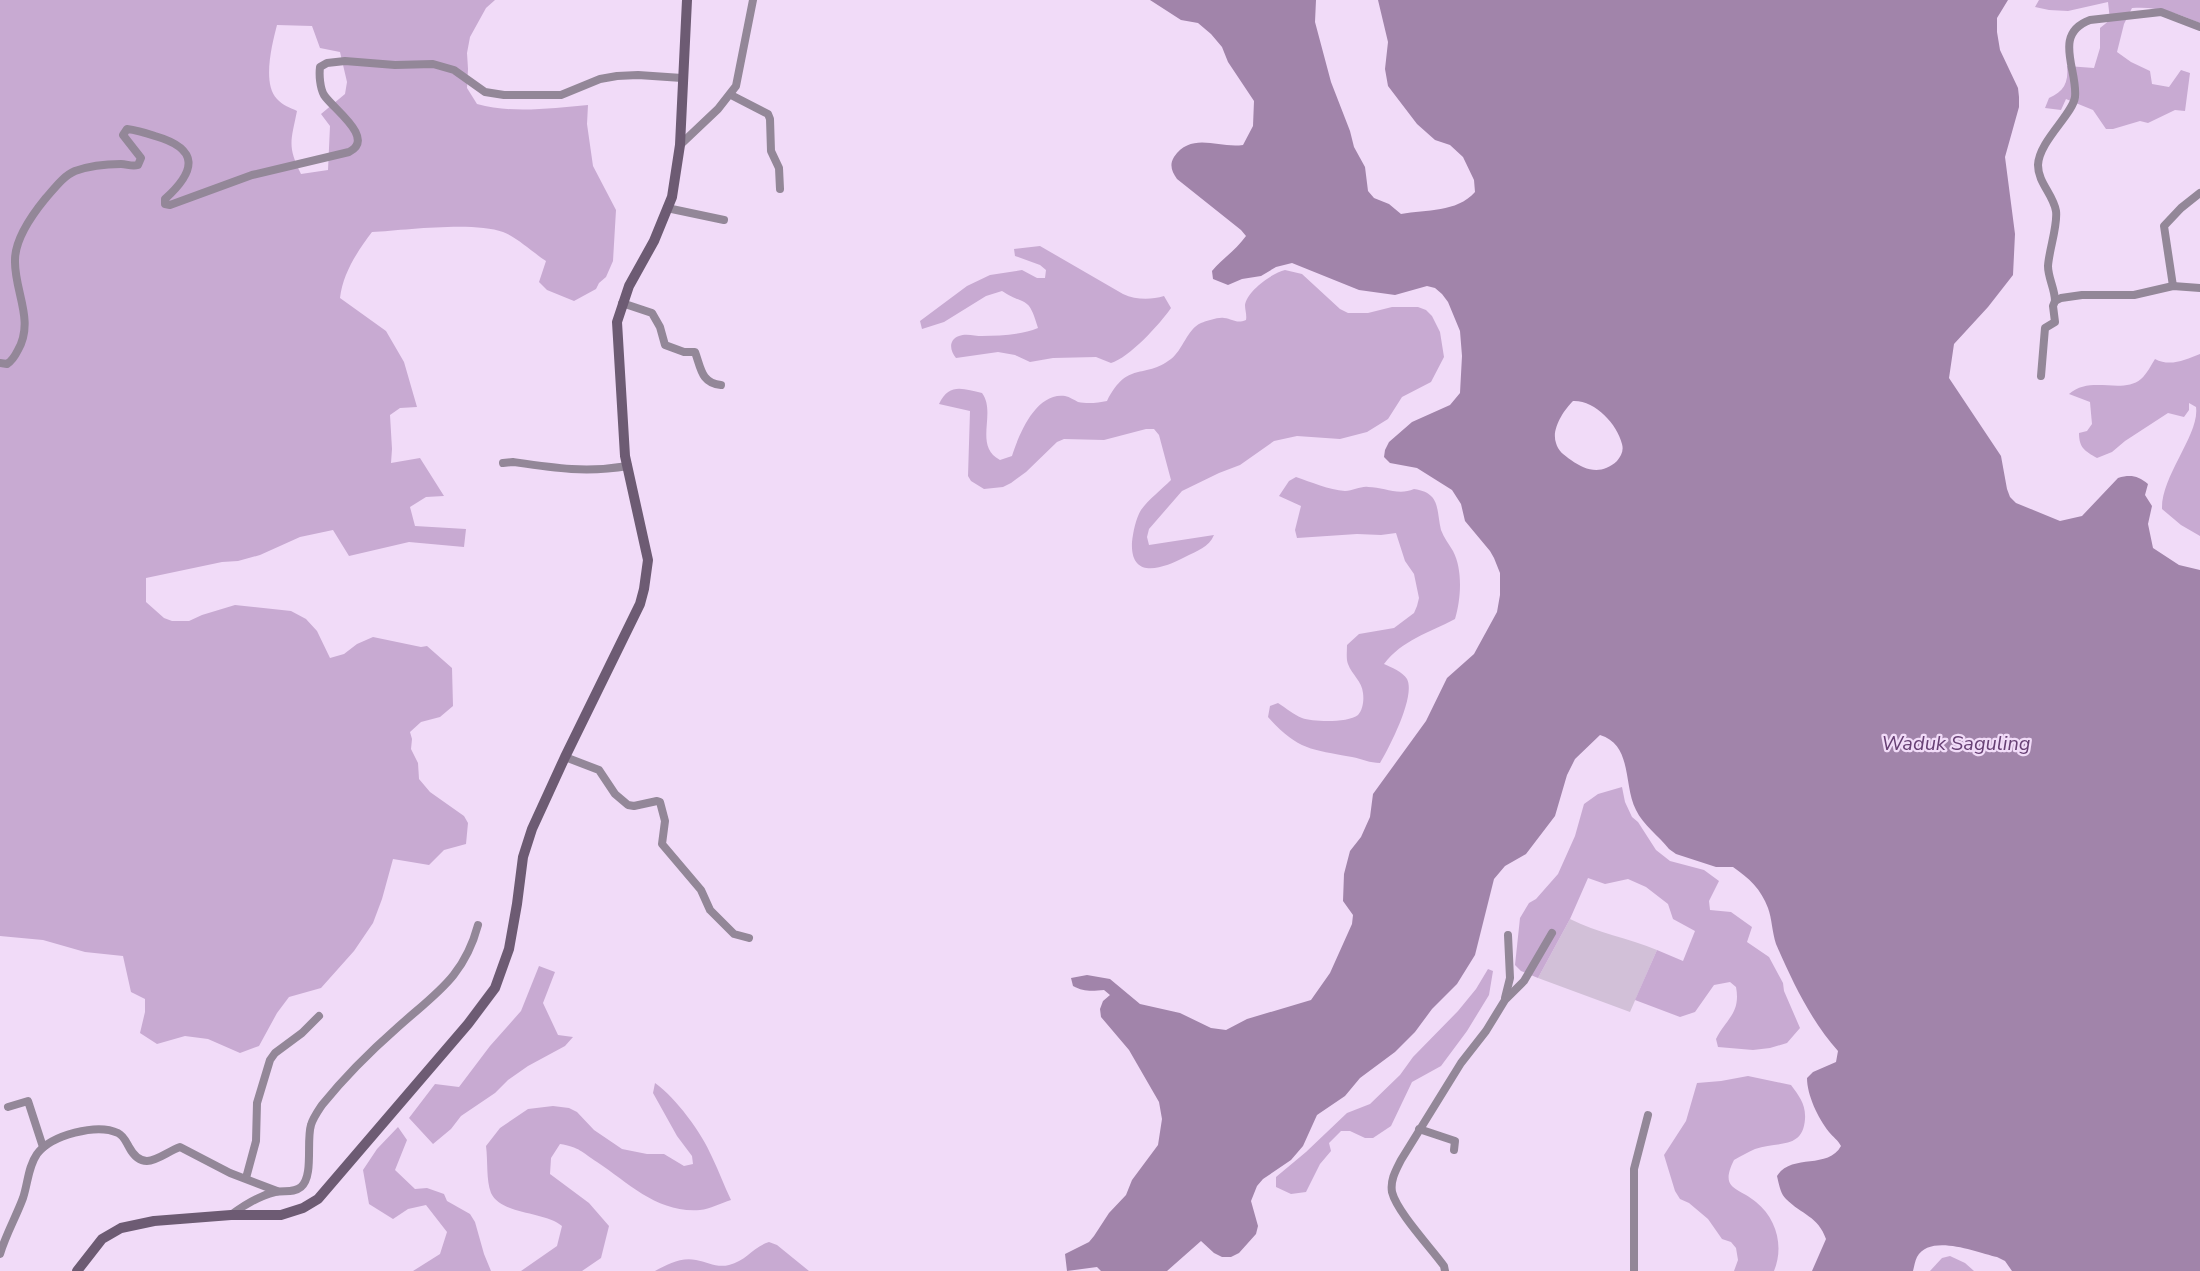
<svg xmlns="http://www.w3.org/2000/svg" width="2200" height="1271" font-family="'Nunito Sans',sans-serif">
<rect width="100%" height="100%" fill="#f1dbf8"/>
<!-- green -->
<path fill="#d2c0d8" d="M1570 919C1597 933 1628 938 1657 950L1630 1012 1538 978Z"/>
<!-- forest -->
<g fill="#c8aad2" fill-rule="evenodd">
<path d="M0 0H495L486 8 470 37 467 53 468 69 467 88 477 104C513 114 552 108 588 105L587 124 593 166 616 210 613 261 606 277 599 283 596 289 574 301 547 290 539 282 546 261C532 252 518 238 503 232 474 221 405 230 372 232 357 252 343 273 340 298L386 331 404 362 417 407 400 408 390 415 392 449 391 463 420 458 444 496 426 497 410 507 415 526 466 529 464 547 409 542 349 556 333 530 300 537 260 555 238 561 222 562 146 578V602L164 618 172 621H189L202 615 235 605 291 611 306 619 317 631 330 658 344 654 357 644 373 637 421 647 427 646 452 668 453 706 440 717 421 722 410 732 412 739 411 749 418 763 419 779 430 792 464 816 468 823 466 844 444 850 429 865 393 859 382 899 373 923 354 951 321 988 289 997 277 1013 259 1046 240 1053 208 1039 185 1036 157 1044 140 1033 145 1012V999L131 992 123 956 85 952 43 940 0 936ZM277 25 312 26 320 48 340 52 347 82 345 94 321 114 330 126 328 170 301 174C287 146 291 141 297 111 291 108 282 105 277 99 262 84 272 44 277 25Z"/>
<path d="M2039 0H2200V23C2177 13 2157 6 2132 8L2124 24 2117 52 2131 62 2150 71 2152 84 2169 87 2181 70 2190 73 2185 111 2175 110 2148 123 2140 121 2113 129H2106L2093 110 2066 99 2061 110 2045 108 2049 98C2063 92 2069 83 2067 66L2094 68 2100 48V28L2110 20 2108 2 2068 11 2049 10 2035 7Z"/>
<path d="M1040 246 1123 294C1136 300 1151 300 1164 296L1171 308C1160 324 1129 358 1111 363L1096 357 1053 358 1030 362 1015 355 998 352 956 358C950 351 948 340 959 336 966 333 975 336 982 336 1000 336 1021 335 1038 328 1028 294 1026 307 1002 291L986 296 944 322 922 329 920 321 967 286 990 275 1022 270 1037 278H1045L1046 270 1040 265 1015 256 1014 249Z"/>
<path d="M1285 270 1302 274 1340 309 1348 313H1368L1392 307H1418L1426 310 1432 316 1440 332 1444 357 1431 382 1402 397 1388 419 1367 432 1340 439 1297 436 1274 441 1240 465 1219 473 1182 491 1149 529 1147 537 1149 545 1214 535C1209 547 1197 551 1185 557 1164 568 1130 581 1132 542 1133 532 1136 518 1141 510 1149 499 1161 490 1171 480L1159 435 1154 429H1146L1104 440 1064 439 1057 442 1026 472 1011 483 1003 487 984 489 971 481 968 476 970 411 939 404C949 382 964 389 982 393 997 413 973 446 1000 460L1012 456C1019 434 1036 392 1065 396 1070 397 1074 400 1078 402 1087 404 1098 403 1107 401 1128 360 1143 380 1171 359 1183 350 1187 329 1201 323 1207 321 1218 317 1224 318 1233 319 1236 324 1246 320 1247 315 1245 310 1245 305 1247 291 1272 273 1285 270Z"/>
<path d="M2200 354V536L2181 525 2162 509C2161 476 2200 434 2196 407L2189 403V410L2184 417 2168 413 2125 441 2112 452 2097 458C2085 451 2079 448 2079 433L2087 431 2092 424 2090 402 2069 394C2091 375 2122 395 2141 379 2147 374 2151 365 2155 359 2170 367 2185 360 2200 354Z"/>
<path d="M1296 477C1311 482 1329 490 1345 491 1353 491 1361 486 1368 487 1384 487 1398 496 1414 489 1441 493 1436 509 1441 530 1444 538 1449 544 1453 551 1463 570 1461 599 1455 619 1429 633 1402 640 1384 664 1391 667 1403 672 1407 679 1416 696 1389 748 1380 763 1370 763 1362 759 1352 757 1310 749 1298 750 1268 717L1270 706 1278 703C1286 708 1294 715 1302 718 1313 722 1348 723 1358 715 1363 710 1364 700 1363 693 1362 681 1352 675 1348 664 1346 659 1347 651 1347 645L1359 634 1394 628 1414 613 1417 606 1419 598 1414 574 1405 561 1396 533 1381 535 1357 534 1297 538 1295 530 1301 506 1279 496 1289 481Z"/>
<path d="M1622 787 1625 802 1632 817 1638 822 1656 850 1670 861 1704 870 1719 881 1709 901 1710 910 1731 912 1752 927 1747 942 1769 957 1783 983 1784 991 1800 1028 1787 1043 1770 1048 1753 1050 1718 1047 1716 1039C1726 1019 1741 1013 1736 987L1730 982 1714 985 1695 1012 1680 1017 1635 1000 1657 950 1683 961 1695 931 1673 919 1668 904 1646 887 1628 879 1605 884 1588 878 1570 919 1538 978 1521 971 1515 965 1520 918 1529 903 1536 899 1558 874 1575 836 1584 804 1598 794Z"/>
<path d="M539 966 555 972 543 1003 558 1035 573 1037 565 1046 528 1066 508 1080 495 1093 461 1116 451 1129 433 1144 409 1118 435 1084 459 1087 490 1046 521 1011Z"/>
<path d="M1488 969 1493 971 1489 995 1467 1031 1441 1066 1412 1082 1391 1126 1373 1138H1365L1350 1131H1341L1329 1143 1331 1151 1320 1164 1306 1192 1291 1194 1276 1187V1177L1306 1152 1347 1113 1370 1104 1400 1075 1413 1057 1458 1011 1476 989Z"/>
<path d="M1748 1076 1791 1085C1799 1096 1806 1104 1805 1119 1803 1150 1777 1141 1755 1149 1748 1152 1741 1156 1734 1160 1719 1190 1738 1187 1756 1202 1777 1219 1784 1247 1774 1271H1734L1738 1260 1736 1248 1731 1242 1722 1239 1708 1219 1689 1203 1680 1199 1675 1191 1664 1155 1686 1121 1697 1083 1721 1081Z"/>
<path d="M655 1083C676 1098 702 1133 712 1157 719 1171 724 1186 731 1200 721 1203 710 1209 700 1210 657 1213 630 1184 597 1162 582 1152 579 1147 560 1144L551 1158 550 1174 589 1203 609 1226 601 1258 582 1271H521L557 1246 562 1226C545 1211 501 1215 491 1193 486 1180 488 1161 486 1146L500 1128 528 1109 553 1106 569 1108 577 1112 594 1130 622 1149 647 1154H664L684 1166 693 1164 692 1156 677 1136 653 1093Z"/>
<path d="M398 1127 407 1140 395 1170 415 1189 427 1188 444 1194 447 1201 470 1214 475 1222 484 1254 491 1271H413L440 1254 447 1232 426 1205 408 1209 393 1219 369 1204 363 1170 377 1149Z"/>
<path d="M769 1242 777 1245 809 1271H655C668 1264 681 1257 696 1260 707 1262 717 1268 729 1265 746 1261 753 1247 769 1242Z"/>
<path d="M1950 1256 1965 1263 1974 1271H1930L1942 1258Z"/>
</g>
<!-- water -->
<path fill="#a184aa" fill-rule="evenodd" d="M1150 0H1316L1315 22 1331 82 1350 131 1354 147 1365 167 1368 191 1374 198 1389 204 1401 214C1427 209 1456 213 1475 192L1474 180 1463 157 1450 145 1435 140 1417 124 1388 86 1385 69 1388 42 1378 0H2008L1997 18V32L2000 50 2018 88 2019 97V107L2005 157 2015 234 2013 275 1988 307 1954 344 1949 378 2001 456 2007 489 2010 497 2016 503 2060 521 2082 516 2118 478C2131 474 2138 476 2148 484L2145 495 2152 506 2148 524 2153 548 2179 565 2200 570V1271H2012L2005 1261 1997 1257C1976 1252 1930 1233 1917 1257 1915 1261 1914 1267 1913 1271H1812L1826 1239C1818 1216 1802 1215 1786 1199 1780 1193 1779 1184 1777 1176 1791 1153 1828 1170 1841 1146 1838 1140 1833 1137 1829 1132 1818 1118 1807 1095 1807 1078L1813 1072 1836 1062 1838 1051C1811 1021 1792 981 1776 944 1772 932 1772 919 1768 908 1761 889 1749 878 1733 867H1716L1676 854 1669 849C1659 836 1643 825 1636 810 1623 785 1633 745 1600 735L1575 759 1567 775 1555 816 1526 854 1505 866 1494 879 1475 955 1457 984 1432 1009 1415 1032 1395 1052 1360 1078 1345 1096 1317 1115 1303 1146 1291 1160 1263 1179 1257 1186 1251 1201 1258 1226 1256 1234 1239 1253 1231 1257H1222L1214 1253 1201 1241 1167 1271H1101L1097 1267 1067 1271 1065 1254 1089 1242 1094 1236 1109 1213 1126 1195 1132 1180 1158 1145 1162 1119 1159 1102 1129 1050 1101 1017 1100 1009 1103 1001 1110 995 1104 990C1092 991 1084 992 1073 986L1071 978 1087 975 1110 979 1140 1004 1180 1013 1211 1028 1226 1030 1247 1019 1311 1000 1330 973 1352 924 1353 915 1343 901 1344 874 1350 851 1361 837 1370 817 1373 794 1426 721 1447 678 1474 654 1497 612 1500 595V573L1494 558 1490 551 1465 521 1461 504 1452 490 1417 468 1390 463 1384 457 1385 450 1389 442 1412 422 1450 405 1460 393 1462 356 1460 331 1448 302 1442 294 1435 288 1427 286 1395 295 1359 290 1292 263 1276 267 1261 276 1242 279 1228 285 1213 279 1212 271C1223 258 1236 250 1246 236L1241 230 1177 179C1172 172 1169 165 1174 157 1192 131 1219 149 1243 145L1253 126 1254 101 1228 62 1222 47 1211 34 1198 23 1181 20ZM1573 401C1595 400 1617 424 1622 444 1624 451 1621 456 1617 461 1602 475 1586 471 1571 460 1564 455 1558 451 1556 443 1551 429 1564 410 1573 401Z"/>
<g fill="none" stroke-linecap="round" stroke-linejoin="round">
<!-- street -->
<g stroke="#938798" stroke-width="8">
<path d="M731 95 768 114 770 119 771 151 779 168 780 189"/>
<path d="M680 145 718 109 736 86 753 0"/>
<path d="M667 208 724 220"/>
<path d="M2173 286 2164 226 2181 208 2200 193"/>
<path d="M2055 301C2055 289 2048 278 2048 266 2049 250 2058 225 2056 211 2053 194 2038 183 2038 165 2039 141 2073 114 2075 97 2078 70 2052 34 2090 20L2161 12 2200 27"/>
<path d="M622 303 652 313 660 327 665 345 684 352H695C701 368 701 383 721 385"/>
<path d="M0 363 7 364C12 361 15 356 18 350 35 320 14 291 15 260 15 239 32 215 45 199 54 189 63 176 75 171 89 166 106 164 121 164 127 164 132 167 138 165L141 158 123 135 127 129C136 130 146 133 155 136 200 149 196 171 165 199V204L170 205 252 175 349 152C376 138 333 109 324 95 320 88 319 75 320 67L327 63 345 61 395 65 433 64 454 70 485 92 504 95H561L600 79 617 76 638 75 682 78"/>
<path d="M2041 376 2045 328 2055 322 2053 306 2055 301 2061 298 2082 295H2134L2173 286 2200 288"/>
<path d="M503 463 513 462C554 468 586 473 628 466"/>
<path d="M565 757 599 770 615 794 628 805 634 806 657 801 660 802 665 821 662 844 701 890 710 910 734 934 749 938"/>
<path d="M1505 998 1510 978 1508 935"/>
<path d="M8 1107 28 1101 43 1147"/>
<path d="M1419 1129 1455 1141 1454 1150"/>
<path d="M246 1178 256 1141 257 1103 270 1060 275 1053 302 1033 319 1016"/>
<path d="M231 1215C244 1205 259 1196 275 1192 284 1190 294 1193 301 1187 314 1176 306 1141 311 1125 313 1118 318 1111 322 1105 343 1079 373 1049 398 1027 436 993 464 977 478 925"/>
<path d="M0 1254C6 1234 16 1217 23 1198 28 1183 28 1167 37 1154 51 1135 97 1123 118 1133 124 1136 126 1142 129 1147 144 1175 162 1153 180 1147L230 1173 277 1191"/>
<path d="M1445 1271 1444 1266C1431 1248 1397 1212 1392 1192 1390 1180 1396 1170 1401 1160L1461 1063 1486 1031 1505 1000 1524 981 1552 933"/>
<path d="M1634 1271V1169L1648 1115"/>
</g>
<!-- secondary -->
<path stroke="#6d5b73" stroke-width="10" d="M77 1271 102 1239 121 1228 154 1221 231 1215H281L303 1208 318 1199 468 1024 495 988 509 949 517 904 523 857 532 829 565 757 640 604 644 589 648 560 625 456 617 322 629 286 654 241 672 197 680 145 687 0"/>
</g>
<g text-anchor="middle" stroke-width="4.5" stroke-linejoin="round" paint-order="stroke">
<!-- water labels -->
<g font-size="20" font-style="italic" fill="#674074" stroke="#f1dbf8">
<text x="1956" y="750">Waduk Saguling</text>
</g>
</g>
</svg>
